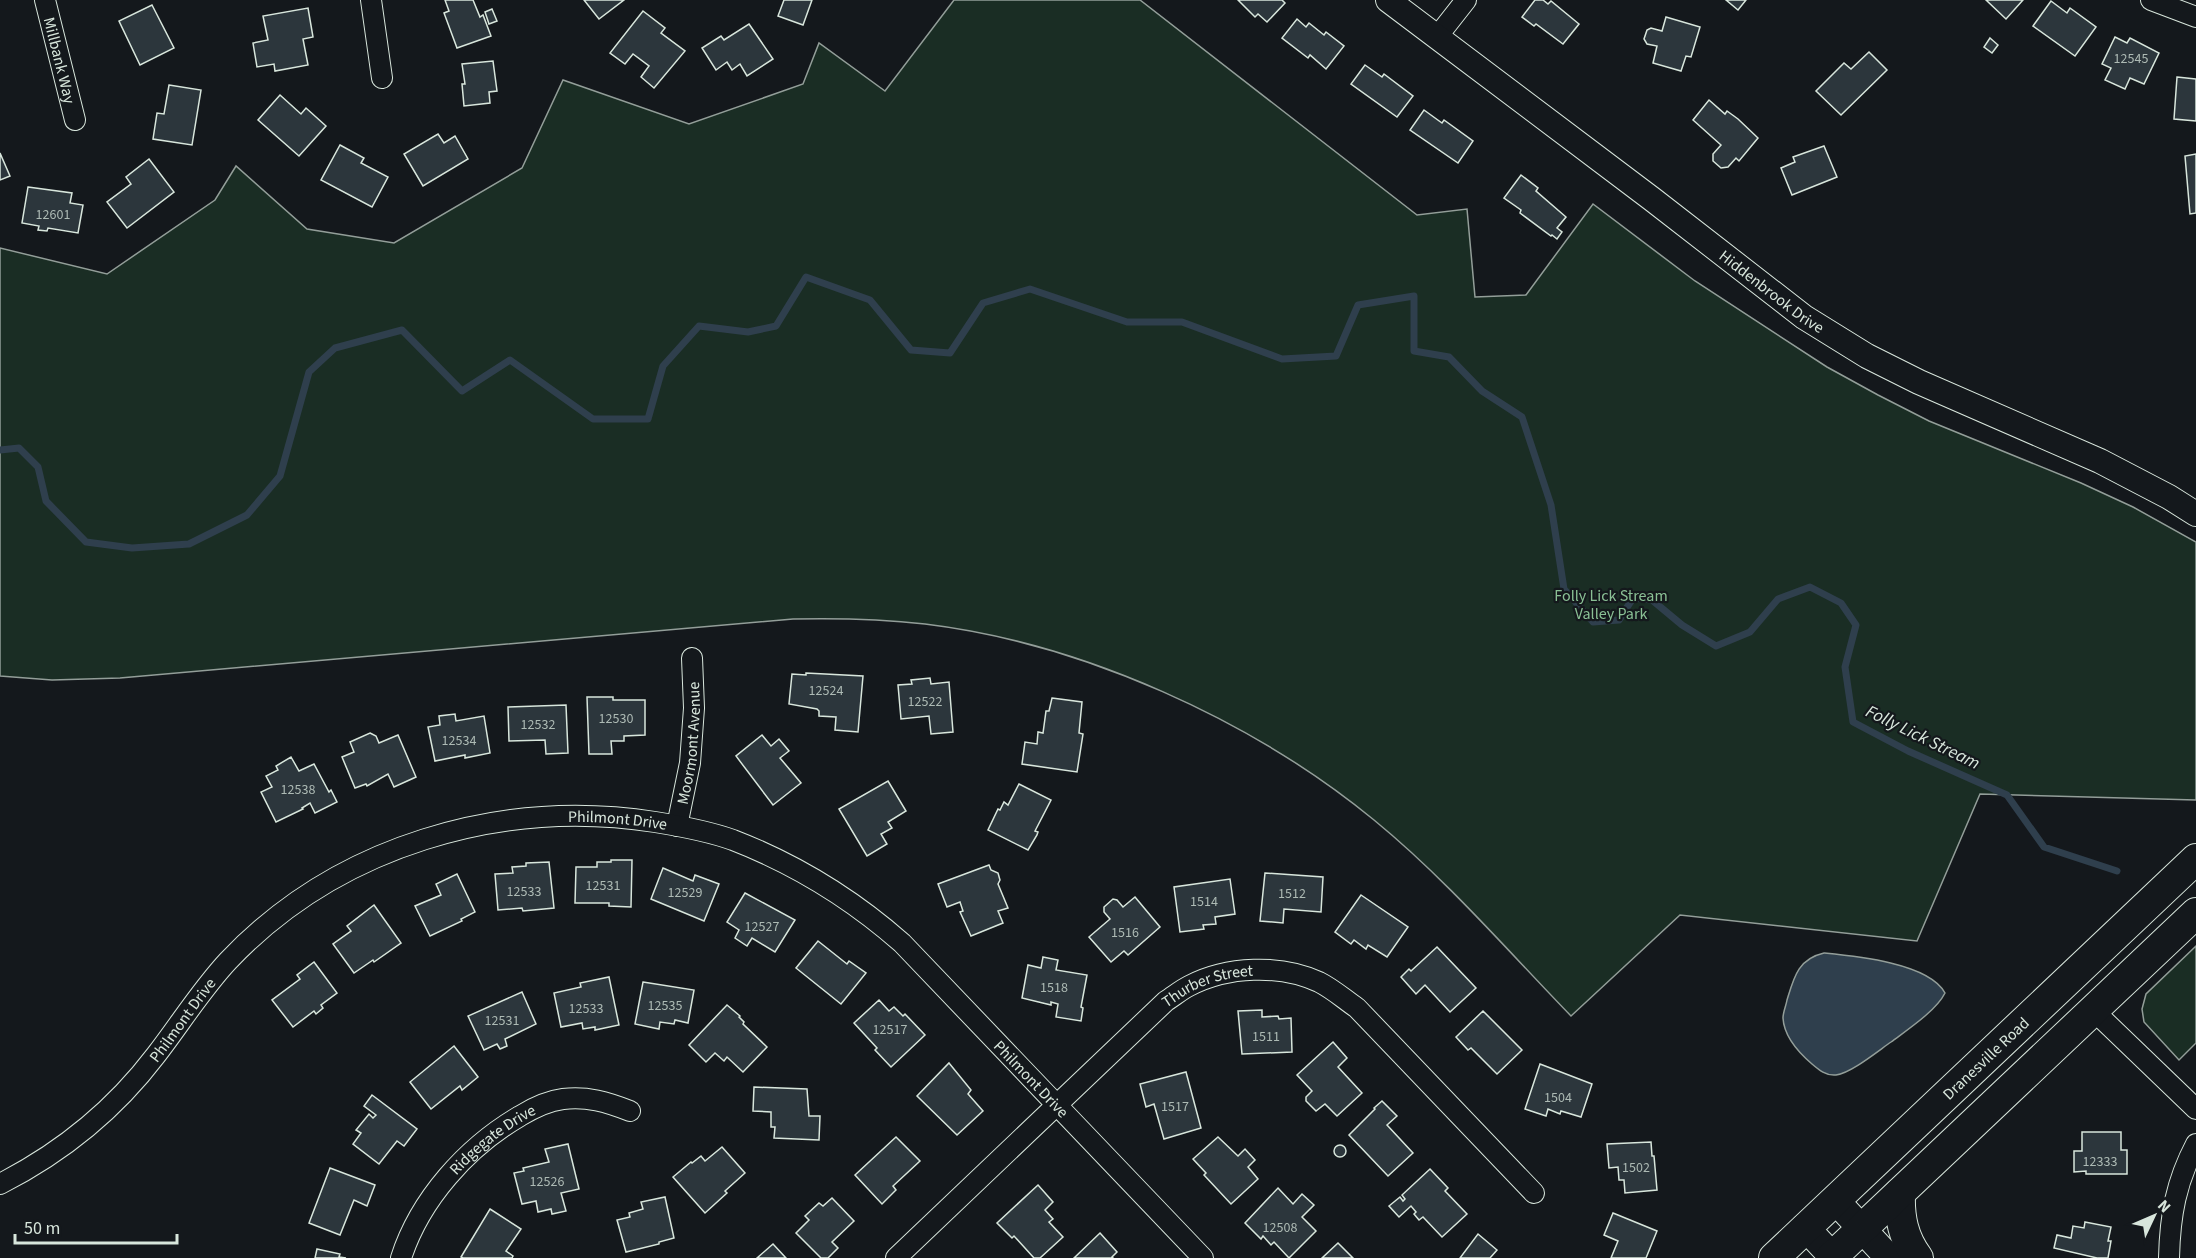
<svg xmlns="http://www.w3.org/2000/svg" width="2196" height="1258" font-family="'Source Sans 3',sans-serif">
<rect width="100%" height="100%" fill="#14181c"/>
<!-- green -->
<g fill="#1a2d24" stroke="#939e99" stroke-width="1.5">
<path d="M954 0H1140L1417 215 1467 209 1475 297 1526 295 1593 204 1695 281 1827 367 1878 395 1929 421 2081 483 2133 507 2196 542V800L1980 794 1917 941 1680 915 1571 1016C1507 950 1446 879 1374 820 1252 720 1082 643 925 624 881 619 837 618 793 619L120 678 52 680 0 676V248L107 274 215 200 236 166 307 229 394 243 522 168 563 80 689 124 803 84 819 43 885 91Z"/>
<path d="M2196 946V1043L2179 1060 2144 1022 2142 1009 2146 994Z"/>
</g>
<!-- water -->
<path fill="#2f3f4d" stroke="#939e99" stroke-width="1.5" d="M1824 953C1855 956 1929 963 1945 993 1936 1011 1907 1030 1891 1042 1878 1051 1851 1073 1836 1075 1826 1076 1819 1070 1812 1064 1798 1052 1784 1037 1783 1018 1783 1012 1786 1006 1787 1000 1794 977 1798 959 1824 953Z"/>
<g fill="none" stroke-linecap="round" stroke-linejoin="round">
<!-- stream -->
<path stroke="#2f3f4d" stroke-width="7" d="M0 450 19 448 38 467 46 501 86 542 132 548 189 544 247 515 280 476 309 372 335 348 402 330 462 391 510 360 593 419H648L663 366 699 326 748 332 776 326 806 277 870 300 911 350 950 353 983 303 1030 289 1127 322H1182L1282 359 1336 356 1358 305 1414 296V351L1449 357 1482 391 1522 417 1551 505 1564 589 1593 622 1619 620 1633 598 1652 600 1682 625 1716 646 1750 632 1778 599 1810 587 1841 603 1856 625 1845 667 1853 722 1908 751 2007 795 2044 847 2117 871"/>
</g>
<!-- building -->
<g fill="#2c363c" stroke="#d8e6dc" stroke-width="1.5">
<path d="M445 0H473L480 17 483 15 491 36 457 48 444 13 449 11Z"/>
<path d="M584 0H624L599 19Z"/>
<path d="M784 0H812L803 25 778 16Z"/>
<path d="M1238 0H1282L1285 3 1267 22 1258 14 1255 17Z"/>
<path d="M1535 0H1543L1548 4 1551 1 1579 24 1563 44 1536 24 1534 26 1522 17Z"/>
<path d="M1726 0H1746L1738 10Z"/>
<path d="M1986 0H2023L2006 19Z"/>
<path d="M2051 1 2067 13 2070 8 2096 27 2075 56 2033 26Z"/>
<path d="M152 5 174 48 140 65 119 21Z"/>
<path d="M308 8 313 37 303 39 308 65 275 71 274 64 257 67 253 43 268 40 263 16Z"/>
<path d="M492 9 497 21 489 24 485 12Z"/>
<path d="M643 11 665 28 661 33 685 51 654 88 641 77 649 66 633 54 625 64 610 53Z"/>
<path d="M1666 17 1700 27 1691 57 1686 56 1681 71 1653 63 1657 46 1647 44 1644 39 1647 30 1651 28 1662 31Z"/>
<path d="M1297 19 1306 27 1309 23 1324 35 1326 32 1344 46 1326 69 1310 55 1308 58 1282 38Z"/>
<path d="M749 24 773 59 747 76 740 64 732 70 727 62 716 70 702 48 721 36 724 40Z"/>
<path d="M2115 37 2127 43 2130 38 2159 53 2144 84 2130 78 2125 89 2105 80 2111 68 2102 64Z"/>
<path d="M1990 38 1998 45 1992 53 1984 47Z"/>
<path d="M1869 52 1887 70 1841 115 1816 91 1844 63 1851 69Z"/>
<path d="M493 61 497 91 489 92 490 103 464 106 462 84H465L462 64Z"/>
<path d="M1365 65 1382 77 1384 74 1413 96 1397 117 1351 84Z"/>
<path d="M2177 77 2196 79V121L2174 119Z"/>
<path d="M169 85 201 90 192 145 153 139 157 113 164 114Z"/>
<path d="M280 95 301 114 306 108 326 126 299 156 258 120Z"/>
<path d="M1709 100 1725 114 1727 111 1738 119 1758 138 1739 161 1736 158 1728 167 1721 168 1713 161V154L1721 145 1693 120Z"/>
<path d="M1424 110 1442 123 1444 120 1473 141 1458 163 1410 130Z"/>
<path d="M438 134 444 143 455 136 468 159 423 186 404 154Z"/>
<path d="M340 145 364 158 361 163 388 177 372 207 321 180Z"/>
<path d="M1824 146 1837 177 1792 195 1781 168 1795 162 1793 157Z"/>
<path d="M0 153 10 176 0 180Z"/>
<path d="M2196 154V213L2190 214 2185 156Z"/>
<path d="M149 159 174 192 127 228 107 202 131 184 126 177Z"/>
<path d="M1521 175 1538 188 1536 191 1566 217 1557 228 1562 232 1557 239 1552 235 1551 236 1520 213 1521 210 1504 198Z"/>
<path d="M28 187 72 193 70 203 83 205 78 233 48 228 47 231 38 230 39 226 22 223Z"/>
<path d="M806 673 863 676 858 732 835 730 836 717 819 716V711L817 709 789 704 792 674 806 675Z"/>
<path d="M930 678 931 684 949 682 953 732 931 734 929 716 901 719 898 685 912 684 911 680Z"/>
<path d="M587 697H613V700H645V735L624 736V741H611L612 754H589Z"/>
<path d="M1052 698 1082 702 1079 733 1083 734 1077 772 1022 764 1025 742 1037 744 1038 732 1043 733 1046 711H1049Z"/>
<path d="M566 705 568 753 546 754 545 740 509 741 508 707Z"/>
<path d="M455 714 456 721 484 716 490 753 465 758V755L435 761 428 727 440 725 439 716Z"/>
<path d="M370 733 376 736 379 743 398 735 416 777 394 787 388 774 367 786 366 784 355 788 342 757 354 752 350 742Z"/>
<path d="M762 735 771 746 779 739 789 751 780 758 801 783 773 805 736 756Z"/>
<path d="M291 757 299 771 314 764 329 792 331 790 337 802 315 813 310 803 302 808 303 809 276 822 261 792 272 787 266 776 278 770 276 766Z"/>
<path d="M888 781 906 811 888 822 892 828 881 834 887 844 867 856 839 809Z"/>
<path d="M1019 784 1051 800 1035 831 1038 832 1037 835 1028 850 988 830 998 809 1000 810 1004 802 1008 805Z"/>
<path d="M611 860H632L631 907 609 906V903H575L576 867H597V862H611Z"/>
<path d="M549 862 554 908 523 911 522 908 498 910 495 874 513 873 512 867 526 866V863Z"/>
<path d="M989 865 991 870 998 873 1000 880 998 884 1008 908 998 911 1003 923 971 936 960 912 963 911 960 902 947 907 938 884Z"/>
<path d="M663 868 693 881 695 875 719 884 704 921 651 899Z"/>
<path d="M1265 873 1323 877 1321 912 1284 909 1283 923 1260 921Z"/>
<path d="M457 874 475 912 461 919 462 921 430 936 415 906 441 895 436 884Z"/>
<path d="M1230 879 1235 914 1215 917 1216 924 1203 925 1204 929 1180 932 1174 887Z"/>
<path d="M745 893 795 920 775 952 752 938 747 946 735 938 739 930 727 922Z"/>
<path d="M1361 895 1408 927 1387 957 1368 945 1366 949 1354 940 1351 944 1335 932Z"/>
<path d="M1135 897 1160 927 1128 955 1124 951 1111 962 1089 937 1110 919 1104 912V907L1113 899 1117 900 1123 907Z"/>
<path d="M374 905 401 943 374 962 373 960 354 973 333 944 351 931 347 926Z"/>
<path d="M818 941 847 964 849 961 866 973 841 1004 796 968Z"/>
<path d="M1437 947 1476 988 1450 1012 1425 985 1416 994 1401 977 1409 969 1411 971Z"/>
<path d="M1043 957 1058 960 1056 970 1087 975 1081 1007 1083 1008 1081 1021 1056 1017 1058 1004 1051 1002V1005L1022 998 1028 965 1041 968Z"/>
<path d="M314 962 337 993 321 1005 323 1008 316 1014 314 1011 293 1027 272 1000 300 979 297 975Z"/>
<path d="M609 977 619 1025 595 1030V1027L583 1029 582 1023 561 1027 554 993 581 987 580 983Z"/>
<path d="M643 982 694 990 688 1023 675 1020 674 1024 660 1022 659 1029 635 1024Z"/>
<path d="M522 992 536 1024 505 1039 507 1046 500 1049 497 1044 484 1050 468 1016Z"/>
<path d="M879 1000 889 1011 894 1007 903 1016 905 1014 925 1035 891 1067 875 1050 877 1048 854 1023Z"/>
<path d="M727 1005 740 1016 739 1017 744 1022 743 1024 767 1047 743 1072 727 1057 724 1061 715 1053 706 1062 689 1045Z"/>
<path d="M1262 1010V1017L1278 1016 1279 1019 1291 1018 1292 1052 1242 1054 1238 1011Z"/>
<path d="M1483 1011 1522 1050 1497 1074 1471 1048 1468 1050 1456 1037Z"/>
<path d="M1333 1042 1347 1058 1338 1067 1362 1093 1337 1116 1325 1104 1316 1111 1306 1101V1097L1312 1091 1297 1075Z"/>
<path d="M454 1046 478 1077 462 1090 460 1086 431 1109 410 1082Z"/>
<path d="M949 1063 971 1090 968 1094 983 1111 957 1135 917 1096Z"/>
<path d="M1540 1064 1592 1084 1581 1117 1561 1111 1560 1114 1548 1109 1546 1116 1525 1109Z"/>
<path d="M1186 1072 1201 1128 1164 1139 1154 1104 1146 1107 1140 1084Z"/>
<path d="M754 1087 807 1089 809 1116H820L819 1140 774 1138 775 1127H771V1112L753 1111Z"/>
<path d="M372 1095 417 1129 404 1146 397 1141 379 1164 353 1144 361 1133 356 1130 369 1114 373 1118 376 1115 364 1106Z"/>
<path d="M1382 1101 1397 1116 1387 1125 1413 1153 1388 1176 1349 1135 1375 1109 1374 1108Z"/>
<path d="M2082 1132H2121V1150H2127V1174H2086V1171L2074 1172V1151H2082Z"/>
<path d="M896 1137 920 1161 893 1186 896 1190 882 1204 855 1175Z"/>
<path d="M1218 1137 1238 1156 1245 1149 1255 1160 1248 1167 1258 1179 1231 1204 1204 1175 1206 1173 1193 1159Z"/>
<path d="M1651 1142 1652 1156H1654L1657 1190 1625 1193 1624 1180H1619L1618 1167 1609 1168 1607 1144Z"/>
<path d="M568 1144 579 1189 561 1193 566 1211 552 1214 551 1209 538 1212 536 1201 522 1204 514 1173 524 1171 523 1168 549 1162 545 1149Z"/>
<circle cx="1340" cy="1151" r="6"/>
<path d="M722 1147 745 1173 725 1191 727 1193 705 1213 673 1177 691 1162 692 1163 701 1156 705 1161Z"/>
<path d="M330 1168 375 1185 367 1206 354 1200 340 1235 309 1223Z"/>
<path d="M1430 1169 1448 1188 1445 1191 1467 1214 1442 1237 1423 1217 1419 1220 1414 1214 1416 1212 1411 1206 1399 1217 1389 1206 1400 1197 1403 1201 1405 1199 1402 1195Z"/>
<path d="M1038 1185 1053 1202 1045 1210 1053 1219 1049 1222 1063 1237 1040 1258H1034L1014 1236 1012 1238 997 1223Z"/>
<path d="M1278 1188 1293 1204 1302 1194 1314 1205 1302 1217 1316 1231 1289 1258 1274 1242 1271 1245 1263 1236 1261 1239 1245 1223Z"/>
<path d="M665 1197 674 1238 659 1242V1244L626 1252 617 1220 630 1217 629 1213 643 1209 641 1202Z"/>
<path d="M832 1198 854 1221 832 1242 838 1248 828 1258H821L796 1233 809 1220 805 1216 819 1203 823 1206Z"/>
<path d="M490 1209 521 1229 506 1251 513 1256 512 1258H463L461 1257Z"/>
<path d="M1613 1213 1657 1231 1646 1258H1611L1618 1241 1604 1235Z"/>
<path d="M2085 1222 2111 1227 2108 1241H2111L2108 1258H2097L2054 1248 2057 1235 2071 1238 2073 1226 2084 1228Z"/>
<path d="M1100 1233 1117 1252 1112 1257 1113 1258H1074Z"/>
<path d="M1478 1234 1497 1250 1490 1258H1460Z"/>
<path d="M1338 1243 1353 1258H1322Z"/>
<path d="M773 1244 786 1258H757Z"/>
<path d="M317 1249 340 1254 339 1257 346 1258H315Z"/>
</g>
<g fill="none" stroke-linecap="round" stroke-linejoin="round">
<defs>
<g id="minor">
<path id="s1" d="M45 0 75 120"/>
<path d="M371 0 382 78"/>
<path d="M2151 0 2196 17"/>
<path d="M1437 37 1466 0"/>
<path id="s2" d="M677 826 690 763 694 708 692 658"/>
<path d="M2094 1011 2196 1109"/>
<path id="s3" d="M0 1184C61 1153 115 1109 156 1055 180 1024 201 990 228 961 337 846 500 798 655 822 680 826 708 831 733 840 795 864 852 899 902 943L1203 1258"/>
<path id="s4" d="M401 1258C420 1199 467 1147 520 1116 533 1108 547 1101 563 1099 587 1096 607 1102 630 1111"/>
<path id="s5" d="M896 1258 1166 1001C1174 996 1181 990 1189 986 1227 966 1280 964 1319 982 1333 989 1344 999 1357 1008L1534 1193"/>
<path d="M2169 1258C2170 1215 2176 1182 2196 1144"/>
</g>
<g id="tertiary">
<path id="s6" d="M1388 0 1652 199 1804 317 1867 356 1919 382 2100 461 2169 497 2196 514"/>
</g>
<g id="secondary">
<path d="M1835 1200 1889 1258"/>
<path d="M1805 1227 1834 1258"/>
</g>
<g id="primary">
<path d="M1900 1193C1899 1217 1903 1238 1918 1258"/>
<path id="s7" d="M1774 1258 2196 859"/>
<path d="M1831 1258 2196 913"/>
</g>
</defs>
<!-- minor casing -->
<use href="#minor" stroke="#d8e6dc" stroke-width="22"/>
<!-- tertiary casing -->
<use href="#tertiary" stroke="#d8e6dc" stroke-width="26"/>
<!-- secondary casing -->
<use href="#secondary" stroke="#d8e6dc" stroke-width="29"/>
<!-- primary casing -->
<use href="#primary" stroke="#d8e6dc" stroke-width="32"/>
<!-- minor -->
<use href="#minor" stroke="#14181c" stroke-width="20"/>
<!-- tertiary -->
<use href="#tertiary" stroke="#14181c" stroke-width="24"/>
<!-- secondary -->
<use href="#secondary" stroke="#14181c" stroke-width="27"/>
<!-- primary -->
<use href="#primary" stroke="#14181c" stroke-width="30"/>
</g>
<g text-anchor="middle" stroke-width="4.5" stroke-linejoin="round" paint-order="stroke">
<!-- number labels -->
<g font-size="14" fill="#adbab4">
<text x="2131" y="63">12545</text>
<text x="53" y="219">12601</text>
<text x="826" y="695">12524</text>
<text x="925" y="706">12522</text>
<text x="616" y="723">12530</text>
<text x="538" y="729">12532</text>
<text x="459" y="745">12534</text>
<text x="298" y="794">12538</text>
<text x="603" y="890">12531</text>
<text x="524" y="896">12533</text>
<text x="685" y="897">12529</text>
<text x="1292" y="898">1512</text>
<text x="1204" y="906">1514</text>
<text x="762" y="931">12527</text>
<text x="1125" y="937">1516</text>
<text x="1054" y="992">1518</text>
<text x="665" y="1010">12535</text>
<text x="586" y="1013">12533</text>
<text x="502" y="1025">12531</text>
<text x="890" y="1034">12517</text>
<text x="1266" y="1041">1511</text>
<text x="1558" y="1102">1504</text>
<text x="1175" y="1111">1517</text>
<text x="2100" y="1166">12333</text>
<text x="1636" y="1172">1502</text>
<text x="547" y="1186">12526</text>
<text x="1280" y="1232">12508</text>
</g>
<!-- street labels -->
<g font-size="16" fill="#d8e6dc" stroke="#14181c">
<text dy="6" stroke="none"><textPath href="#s1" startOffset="62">Millbank Way</textPath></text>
<text dy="6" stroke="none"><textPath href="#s6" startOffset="482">Hiddenbrook Drive</textPath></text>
<text dy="6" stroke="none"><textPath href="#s2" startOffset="84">Moormont Avenue</textPath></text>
<text dy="6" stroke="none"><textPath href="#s3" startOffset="752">Philmont Drive</textPath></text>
<text dy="6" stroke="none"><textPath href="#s5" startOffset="418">Thurber Street</textPath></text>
<text dy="6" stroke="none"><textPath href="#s3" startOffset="248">Philmont Drive</textPath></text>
<text dy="6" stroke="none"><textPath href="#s7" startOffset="291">Dranesville Road</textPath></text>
<text dy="6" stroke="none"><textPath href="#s3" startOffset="1256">Philmont Drive</textPath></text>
<text dy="6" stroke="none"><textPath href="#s4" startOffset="153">Ridgegate Drive</textPath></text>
</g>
<!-- park labels -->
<g font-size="16" fill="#8ac095" stroke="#14181c">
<text x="1611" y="601">Folly Lick Stream<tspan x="1611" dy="18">Valley Park</tspan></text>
</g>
<!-- water labels -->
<g font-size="18" font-style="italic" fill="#d8e6dc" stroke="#14181c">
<text transform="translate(1923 737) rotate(26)" y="6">Folly Lick Stream</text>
</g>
</g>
<!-- north arrow -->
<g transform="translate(2154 1216) rotate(46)" stroke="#14181c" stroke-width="4.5" paint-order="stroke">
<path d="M0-4.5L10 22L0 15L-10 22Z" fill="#d8e6dc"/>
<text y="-9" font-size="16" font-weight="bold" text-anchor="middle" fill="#d8e6dc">N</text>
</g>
<!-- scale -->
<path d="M15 1234v9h162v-9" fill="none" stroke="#d8e6dc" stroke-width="3"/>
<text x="24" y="1234" font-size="18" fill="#d8e6dc" stroke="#14181c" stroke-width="4.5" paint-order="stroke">50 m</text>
</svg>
